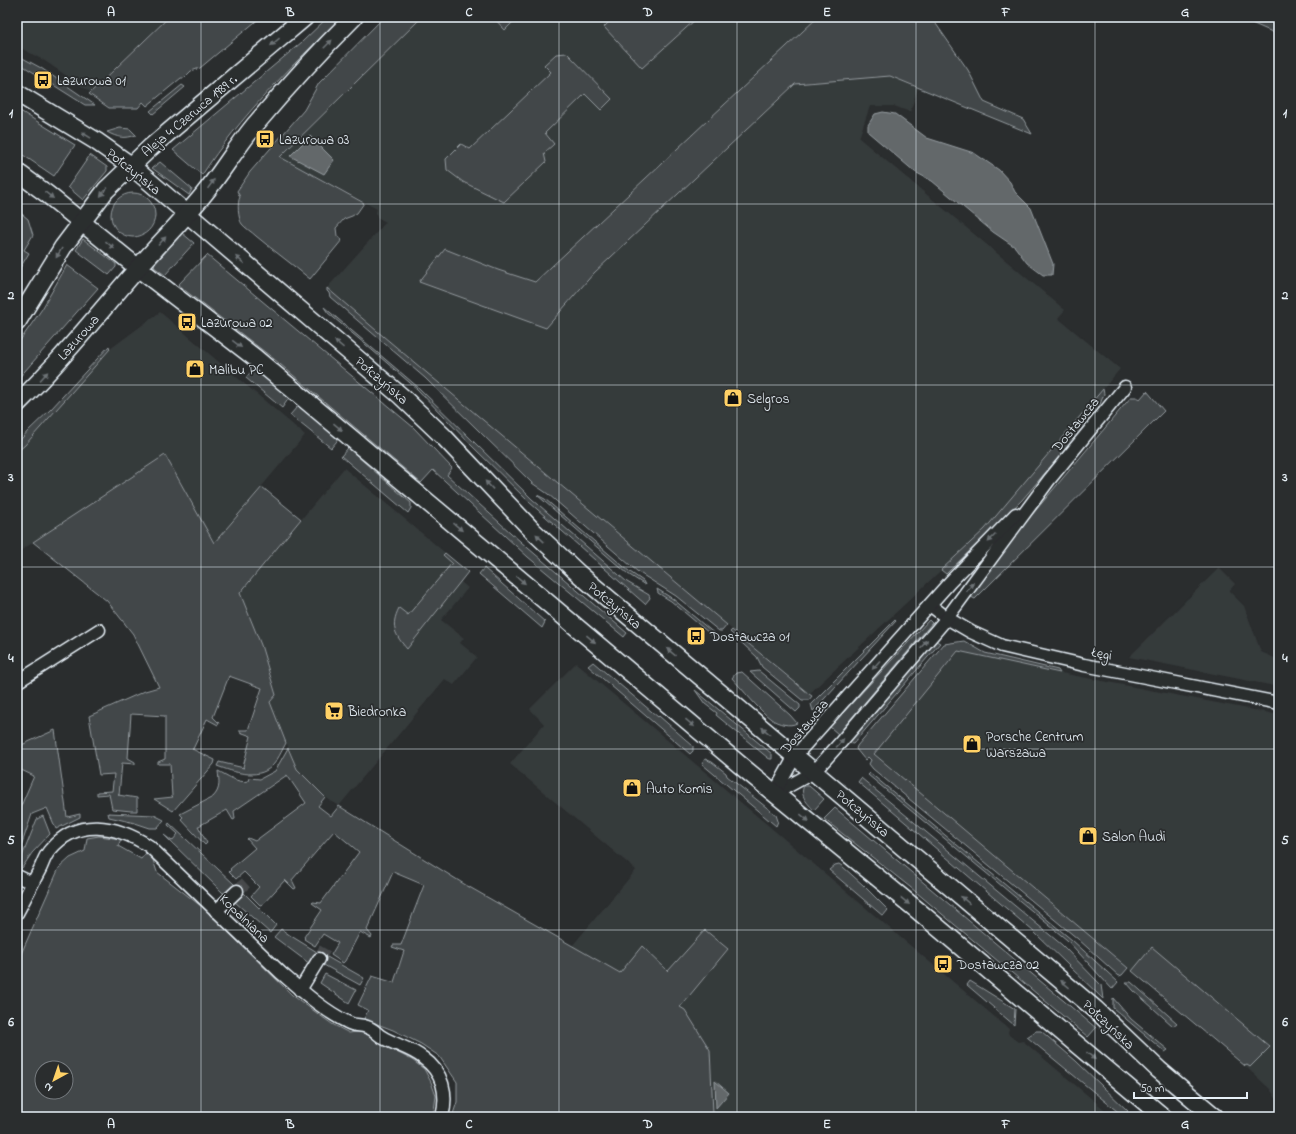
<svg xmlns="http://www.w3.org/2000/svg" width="1296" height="1134" font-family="'Indie Flower',sans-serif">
<rect width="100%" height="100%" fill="#2a2d2e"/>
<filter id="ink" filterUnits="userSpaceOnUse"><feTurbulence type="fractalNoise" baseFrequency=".025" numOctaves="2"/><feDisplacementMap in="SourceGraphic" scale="8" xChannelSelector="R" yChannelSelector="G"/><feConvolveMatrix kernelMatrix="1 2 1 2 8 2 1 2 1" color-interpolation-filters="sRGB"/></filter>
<g filter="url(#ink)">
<!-- built -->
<g fill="#363a3b">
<path d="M17 17H169L90 92 45 61 17 46Z"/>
<path d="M422 17H493L505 30 518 17H818L535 282 498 270 446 250 419 282 546 328 594 273 795 84 890 76 918 88 910 112 894 106H870L859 138 1065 310 1058 318 1120 369 985 529 809 694 377 331 327 288 386 222 377 217 376 212 377 209 280 157Z"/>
<path d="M160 312 305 435 214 543 165 456 17 553V452L25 445 110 349Z"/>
<path d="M344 468 468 572 461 582 468 588 441 620 464 638 460 643 477 657 454 685 445 679 339 806 330 801 297 769 270 702 276 694 261 645 240 593Z"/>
<path d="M1219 568 1235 584 1229 591 1244 606 1261 652 1279 660V687L1129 657Z"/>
<path d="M958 651 1061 673 1279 715V1103L1270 1089 1245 1066 874 754Z"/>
<path d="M576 663 1009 1029 1008 1032 1009 1035 1018 1042 1023 1041 1105 1110 1101 1114 1105 1117H710L713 1113 710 1050 680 1007 728 949 705 930 668 971 620 973 572 946 636 870 510 764 544 724 530 709Z"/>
</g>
<!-- green -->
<g fill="#424648" stroke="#959ca0" fill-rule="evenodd">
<path d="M169 17H261L200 68 191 71 184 78H181L147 106 143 102 138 108H109L89 94Z"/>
<path d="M328 17H341C291 67 240 116 202 175L173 150 302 42Z"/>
<path d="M384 17H422L280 157 364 203 357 213 352 216 344 219 336 228 337 236 342 240 310 279C292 264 274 251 256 236 252 232 245 228 242 224 238 219 237 202 240 197L237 191 250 172 304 110 319 83Z"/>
<path d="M493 17H518L505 30Z"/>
<path d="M614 17H694L696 19 642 68 604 27Z"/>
<path d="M818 17H932L936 24 968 70 984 102 1023 119 1032 134 890 76 795 84 594 273 546 328 419 282 445 249 498 270 535 282Z"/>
<path d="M1238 17H1279V35Z"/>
<path d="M567 53 612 99 601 110 585 94 545 133 554 144 544 153 546 162 504 202 463 182 447 170 446 159 461 144 470 149 551 72 544 65 556 54Z"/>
<path d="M17 55 41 68 95 105H85L17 62Z"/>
<path d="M182 85 185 87 153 114 150 111Z"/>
<path d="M17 109 75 145 54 176 17 151Z"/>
<path d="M120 128 130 129 136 135C125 139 118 138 107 132Z"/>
<path d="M90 155 107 167V171L83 200 68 187Z"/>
<path d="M160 162 192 189 189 195 152 168Z"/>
<circle cx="133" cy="215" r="22"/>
<path d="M17 210 28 219 33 235 24 250 29 253 17 273Z"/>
<path d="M182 233 194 243 165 275 154 267 155 264Z"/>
<path d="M83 239 116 264V267L109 275 76 250Z"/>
<path d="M207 255 413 427 452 468 447 475 521 542 627 633 624 637 528 557 433 470 421 483 274 359 178 285Z"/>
<path d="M67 265 98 288 17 380V345L42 309Z"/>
<path d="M327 288 377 331 727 625 722 631H719L676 596 638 572 548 494 532 483 425 378 330 297 329 293 327 291Z"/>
<path d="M324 307 419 388 532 499 562 525 627 582 649 595 650 598 645 604 529 502 472 446 417 389 365 344 328 313Z"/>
<path d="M109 346 110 349 25 445 17 452V444L28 431 51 409Z"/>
<path d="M253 369 289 398 282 408 246 378Z"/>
<path d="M1103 389 1104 394 1097 412 1022 500 946 574 941 570 985 529Z"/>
<path d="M1147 391 1164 411 975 599 969 596 1026 522 1131 397H1137L1140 399Z"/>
<path d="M297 407 301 408 337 438V441L331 448 290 415Z"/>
<path d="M348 448 411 503V508L408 513 341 456Z"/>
<path d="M165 455 214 543 262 487 301 519 240 593 261 645 276 695 270 702 286 743C282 750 277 762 271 767 257 780 233 772 217 766L219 762 244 768 243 767 251 736 240 732V730H248L262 688 229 676 213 717 219 723 218 725 207 719 193 749H192L215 760 214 764 173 811 154 799 173 797 172 796 170 764H158V762L165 759V716L131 714 128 758 135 762V764L122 763 119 795H118L137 798V811H131L112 809 109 794 97 795V792L112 791 114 774 99 775 89 716 145 691 159 687 133 634 107 601 33 542Z"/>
<path d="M537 495 545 499 630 572 643 581 645 585 628 574Z"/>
<path d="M445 553 468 572 407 649C395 635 390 626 399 608L408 615 452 563 443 555Z"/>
<path d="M484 568 545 622 542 628 479 574Z"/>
<path d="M657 589 673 599 716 635V639L671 601 658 593Z"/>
<path d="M895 620 896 621 813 711 811 704Z"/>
<path d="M929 620 932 623 838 734 830 727Z"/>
<path d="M732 630 809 694 812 696 809 700H802L762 667 757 657 730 632Z"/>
<path d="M936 641 940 643 853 744 848 743Z"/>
<path d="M964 641 985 653 1058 670 1060 673 958 651 874 754 1128 968 1122 975 1119 976 1078 939 873 769 869 764 871 760 868 757 865 760 856 749 857 746 944 644Z"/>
<path d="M593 662 658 717 659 716 693 746V751L690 754 588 666Z"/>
<path d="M759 671 800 705V708L796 712 750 672Z"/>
<path d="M742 672 790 715 797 723C790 727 778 724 771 719 758 709 743 690 732 678L736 673Z"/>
<path d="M695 690 772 754V759H770L768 758 716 715 717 713 705 704Z"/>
<path d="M55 730 67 817 80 814V817L56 829 47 808 32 814 17 858V829L19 823 17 822V815L34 776 17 768V747Z"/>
<path d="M288 748 297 769 325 797 318 806 331 816 339 806 464 884 620 973 642 946 668 971 705 930 728 949 680 1007 685 1010 710 1050 713 1113 710 1117H452L457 1102V1082L439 1056 421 1044 393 1030 364 1019 368 1010 358 1005 372 976 395 983 394 982 404 951 392 947 393 945H401L424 885 393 872 367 930 372 936 371 938 360 932 345 961 343 963 331 955 338 943 323 934 315 946 304 939 305 938 304 937 322 910 312 903 313 902 321 903 359 852 334 831 292 880 296 888 294 889 285 880 263 904 260 905 251 896 259 887 244 872 236 879 229 872 231 870 230 869 255 848 247 839 248 838 255 841 306 803 287 775 234 811 235 819 233 820 227 810 199 826H198L207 843 205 845 181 819 183 817 180 814 213 797C221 789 219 781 218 771 227 775 238 784 248 781L249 778 260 779 275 771Z"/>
<path d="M705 759 712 762 726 773 727 776 776 815 778 821 776 826 702 764Z"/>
<path d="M870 773 1072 940 1118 982 1112 989 1067 940 868 775Z"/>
<path d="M861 778 1062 945 1101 985 1103 999 1034 932 858 782Z"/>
<path d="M804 786H809L824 799 814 810C808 804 799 795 804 786Z"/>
<path d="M835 808 1096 1028 1088 1037 910 887 824 819Z"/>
<path d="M108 813 154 815 164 820 157 828H150L135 823 109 817Z"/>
<path d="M43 816 50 834 32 853 22 868 17 871V863L21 859 37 819Z"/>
<path d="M169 823 235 885 226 894 223 893 164 835 172 841 178 834 168 825Z"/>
<path d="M99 836 121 839 118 846 141 859 146 853 152 857 157 872 206 910 292 995 332 1024 349 1033 365 1031 372 1035 377 1042 412 1060 424 1069 431 1082 436 1096 433 1117H17V963L59 868 70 858 85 851 87 838ZM42 1068H66V1092H42Z"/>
<path d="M839 864 842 866 863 885 888 910 883 916 829 870 835 865Z"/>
<path d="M244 893 276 925 270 933 235 902Z"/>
<path d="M281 929 291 936 317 952 310 964 274 937Z"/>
<path d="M1152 947 1270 1047 1250 1067 1247 1065 1245 1066 1132 971Z"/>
<path d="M327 957 364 978 360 985 322 964Z"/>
<path d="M325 974 356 990 349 1003 320 983Z"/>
<path d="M970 981 1015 1009 1014 1025 967 985Z"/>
<path d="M1126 982H1131L1177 1023 1173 1026 1134 991Z"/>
<path d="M1113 998 1131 1019 1168 1050 1165 1052 1113 1008Z"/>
<path d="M1036 1031H1041L1076 1061 1128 1111 1123 1116 1027 1037Z"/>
</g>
<!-- water -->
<g fill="#63686b" stroke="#989fa3">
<path d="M883 112 895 114 927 138 974 153 999 170 1010 182 1015 192 1031 208 1053 264 1052 275H1043L1027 263 1015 247 993 232 932 181 915 172 868 132V125L875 114Z"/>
<path d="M310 136 334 160 324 174 290 156Z"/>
<path d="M715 1081 729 1093 716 1108Z"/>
</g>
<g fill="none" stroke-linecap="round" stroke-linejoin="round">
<!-- street-tunnel -->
<g stroke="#464a4c" stroke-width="12" stroke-dasharray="12 6" stroke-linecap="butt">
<path d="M237 891 248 881"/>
<path d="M319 959 327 945"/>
</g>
<defs>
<g id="street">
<path d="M930 605 947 618 971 632 1002 646 1084 665 1279 703"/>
<path d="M17 682 99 630"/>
<path d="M774 794 814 772 840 743 947 618 1049 480 1125 387"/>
<path d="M774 794 795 756 950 582 1016 514"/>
<path d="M17 876 32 883"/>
<path d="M216 911 237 891"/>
<path d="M17 913C25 898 32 884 40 869 43 863 45 855 50 850 77 817 116 825 149 846L281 973C302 991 323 1010 347 1022 356 1027 360 1024 367 1027 374 1029 377 1034 382 1037 395 1045 411 1048 423 1058 443 1072 448 1094 442 1117"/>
<path d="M300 990 319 959"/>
</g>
<g id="secondary">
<path d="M17 93 96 141 130 165 401 396 444 437 533 531 579 574 1095 1009 1159 1070 1215 1117"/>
<path d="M17 172 47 194 138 268 254 357 491 555 746 770 916 909 1163 1117"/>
<path d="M17 322 63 247 106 190 151 147 305 17"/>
<path d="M17 404C60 362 98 314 137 269 159 244 183 220 204 194 222 172 236 148 254 126 286 88 319 52 354 17"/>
</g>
</defs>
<!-- street casing -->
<use href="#street" stroke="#e8f1f8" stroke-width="15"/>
<!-- secondary casing -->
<use href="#secondary" stroke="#e8f1f8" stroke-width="20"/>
<!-- street -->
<use href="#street" stroke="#2a2d2e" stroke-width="12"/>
<!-- secondary -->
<use href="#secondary" stroke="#2a2d2e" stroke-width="17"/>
</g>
<!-- one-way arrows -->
<defs><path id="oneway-solid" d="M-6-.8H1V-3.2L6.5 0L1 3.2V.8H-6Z"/></defs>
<g fill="#6c7275">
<use href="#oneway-solid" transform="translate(275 42) rotate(140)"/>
<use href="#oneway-solid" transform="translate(328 44) rotate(-45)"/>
<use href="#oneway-solid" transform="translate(86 135) rotate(-148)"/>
<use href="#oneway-solid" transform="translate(211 184) rotate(-55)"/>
<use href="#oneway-solid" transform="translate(104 192) rotate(130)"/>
<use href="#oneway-solid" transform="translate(49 195) rotate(38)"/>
<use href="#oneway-solid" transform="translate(162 241) rotate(-48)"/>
<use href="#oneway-solid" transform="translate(110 245) rotate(40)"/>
<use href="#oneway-solid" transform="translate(59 253) rotate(121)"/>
<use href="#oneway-solid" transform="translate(240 260) rotate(-140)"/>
<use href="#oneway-solid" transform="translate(237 344) rotate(37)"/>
<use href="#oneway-solid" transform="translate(339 344) rotate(-140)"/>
<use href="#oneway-solid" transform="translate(44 376) rotate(-48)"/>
<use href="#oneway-solid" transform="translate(338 427) rotate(40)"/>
<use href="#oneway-solid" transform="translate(489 485) rotate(-133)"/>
<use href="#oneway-solid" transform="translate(458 527) rotate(40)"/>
<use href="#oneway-solid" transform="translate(540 538) rotate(-136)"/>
<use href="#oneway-solid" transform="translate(992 538) rotate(134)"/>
<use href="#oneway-solid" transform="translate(521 580) rotate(40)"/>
<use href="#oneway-solid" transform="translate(970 587) rotate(-53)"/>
<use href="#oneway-solid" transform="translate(591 639) rotate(40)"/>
<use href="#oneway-solid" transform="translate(924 644) rotate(-50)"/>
<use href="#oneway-solid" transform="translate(671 652) rotate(-140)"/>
<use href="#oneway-solid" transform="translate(876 665) rotate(131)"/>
<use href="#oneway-solid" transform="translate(690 723) rotate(40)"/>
<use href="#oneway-solid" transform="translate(766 731) rotate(-140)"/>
<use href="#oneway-solid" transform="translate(840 743) rotate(-49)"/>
<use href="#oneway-solid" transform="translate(805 818) rotate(39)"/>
<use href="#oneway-solid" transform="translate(965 900) rotate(-140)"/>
<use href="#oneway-solid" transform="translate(905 901) rotate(39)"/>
<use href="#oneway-solid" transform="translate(1065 984) rotate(-140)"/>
<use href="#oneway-solid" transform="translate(1091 1056) rotate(40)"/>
</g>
</g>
<!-- grid -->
<path fill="none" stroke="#e8f1f8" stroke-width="1" stroke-opacity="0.55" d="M201 17V1117M380 17V1117M559 17V1117M737 17V1117M916 17V1117M1095 17V1117M17 204H1279M17 385H1279M17 567H1279M17 749H1279M17 930H1279"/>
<!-- icons -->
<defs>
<symbol id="bus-square" viewBox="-11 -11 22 22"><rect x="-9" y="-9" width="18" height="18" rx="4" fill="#ffd166" stroke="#2a2d2e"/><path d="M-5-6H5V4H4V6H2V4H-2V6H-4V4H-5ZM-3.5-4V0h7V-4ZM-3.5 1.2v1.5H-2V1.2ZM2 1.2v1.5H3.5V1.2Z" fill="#111"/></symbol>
<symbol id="shop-square" viewBox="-11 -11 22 22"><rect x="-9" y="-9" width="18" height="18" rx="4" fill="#ffd166" stroke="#2a2d2e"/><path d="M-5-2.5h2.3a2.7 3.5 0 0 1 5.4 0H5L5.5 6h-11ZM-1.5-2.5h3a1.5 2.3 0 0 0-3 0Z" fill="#111"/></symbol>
<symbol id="supermarket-square" viewBox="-11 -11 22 22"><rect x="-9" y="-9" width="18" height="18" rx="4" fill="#ffd166" stroke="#2a2d2e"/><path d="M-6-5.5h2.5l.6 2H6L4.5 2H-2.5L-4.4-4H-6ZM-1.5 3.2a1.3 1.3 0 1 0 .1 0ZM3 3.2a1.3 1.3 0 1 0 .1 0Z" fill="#111"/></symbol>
</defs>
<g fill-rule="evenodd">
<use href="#bus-square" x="32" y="69" width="22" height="22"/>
<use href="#bus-square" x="254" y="128" width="22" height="22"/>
<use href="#bus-square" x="176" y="311" width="22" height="22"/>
<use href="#shop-square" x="184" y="358" width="22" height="22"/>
<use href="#shop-square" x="722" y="387" width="22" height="22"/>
<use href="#bus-square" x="685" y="625" width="22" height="22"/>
<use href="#supermarket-square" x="323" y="700" width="22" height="22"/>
<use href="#shop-square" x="961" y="733" width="22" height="22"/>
<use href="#shop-square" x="621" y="777" width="22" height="22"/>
<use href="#shop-square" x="1077" y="825" width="22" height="22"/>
<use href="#bus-square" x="932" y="953" width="22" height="22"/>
</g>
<g text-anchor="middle" stroke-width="3.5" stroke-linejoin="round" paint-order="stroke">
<!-- poi labels -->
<g font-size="14" fill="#e8f1f8" stroke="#2a2d2e" text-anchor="start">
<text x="57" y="85">Lazurowa 01</text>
<text x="279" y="144">Lazurowa 03</text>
<text x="201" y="327">Lazurowa 02</text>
<text x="209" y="374">Malibu PC</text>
<text x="747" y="403">Selgros</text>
<text x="710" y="641">Dostawcza 01</text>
<text x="348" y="716">Biedronka</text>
<text x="986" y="741">Porsche Centrum<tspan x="986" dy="16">Warszawa</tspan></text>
<text x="646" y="793">Auto Komis</text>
<text x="1102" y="841">Salon Audi</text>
<text x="957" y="969">Dostawcza 02</text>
</g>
<!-- street labels -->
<g font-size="14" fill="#e8f1f8" stroke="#2a2d2e">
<text transform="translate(189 115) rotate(-40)" y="5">Aleja 4 Czerwca 1989 r.</text>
<text transform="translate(134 171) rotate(39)" y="5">Połczyńska</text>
<text transform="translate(78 337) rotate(-49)" y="5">Lazurowa</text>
<text transform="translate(382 380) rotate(41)" y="5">Połczyńska</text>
<text transform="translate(1075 424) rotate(-51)" y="5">Dostawcza</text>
<text transform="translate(615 605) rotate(40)" y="5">Połczyńska</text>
<text transform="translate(1102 653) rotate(11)" y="5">Łęgi</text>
<text transform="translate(804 726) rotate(-50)" y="5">Dostawcza</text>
<text transform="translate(863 813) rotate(40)" y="5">Połczyńska</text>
<text transform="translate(245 918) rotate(44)" y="5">Kopalniana</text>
<text transform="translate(1109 1024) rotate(43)" y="5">Połczyńska</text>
</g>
</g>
<!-- margin -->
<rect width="1296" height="1134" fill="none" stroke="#2a2d2e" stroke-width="44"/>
<!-- north arrow -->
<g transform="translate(54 1080) rotate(220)"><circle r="19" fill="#2a2d2e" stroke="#767b7f"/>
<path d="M0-3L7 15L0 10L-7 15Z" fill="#ffd166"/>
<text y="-6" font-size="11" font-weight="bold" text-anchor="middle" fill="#e8f1f8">N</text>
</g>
<!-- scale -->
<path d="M1134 1092v6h113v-6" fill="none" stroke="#e8f1f8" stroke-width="2"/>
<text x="1140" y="1092" font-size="12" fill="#e8f1f8" stroke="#2a2d2e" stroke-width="3" paint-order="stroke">50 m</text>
<rect x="22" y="22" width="1252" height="1090" fill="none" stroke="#e8f1f8" stroke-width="1.5"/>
<g font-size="13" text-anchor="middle" font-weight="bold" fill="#e8f1f8">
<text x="111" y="16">A</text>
<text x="290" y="16">B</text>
<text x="469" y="16">C</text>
<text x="648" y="16">D</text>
<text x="827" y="16">E</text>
<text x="1006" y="16">F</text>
<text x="1185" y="16">G</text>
<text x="11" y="117">1</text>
<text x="1285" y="117">1</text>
<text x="11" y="299">2</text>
<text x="1285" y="299">2</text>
<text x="11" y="481">3</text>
<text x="1285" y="481">3</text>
<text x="11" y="662">4</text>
<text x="1285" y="662">4</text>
<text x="11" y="844">5</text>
<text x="1285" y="844">5</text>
<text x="11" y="1026">6</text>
<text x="1285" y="1026">6</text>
<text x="111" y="1128">A</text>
<text x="290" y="1128">B</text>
<text x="469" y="1128">C</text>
<text x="648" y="1128">D</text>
<text x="827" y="1128">E</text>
<text x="1006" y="1128">F</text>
<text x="1185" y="1128">G</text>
</g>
</svg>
